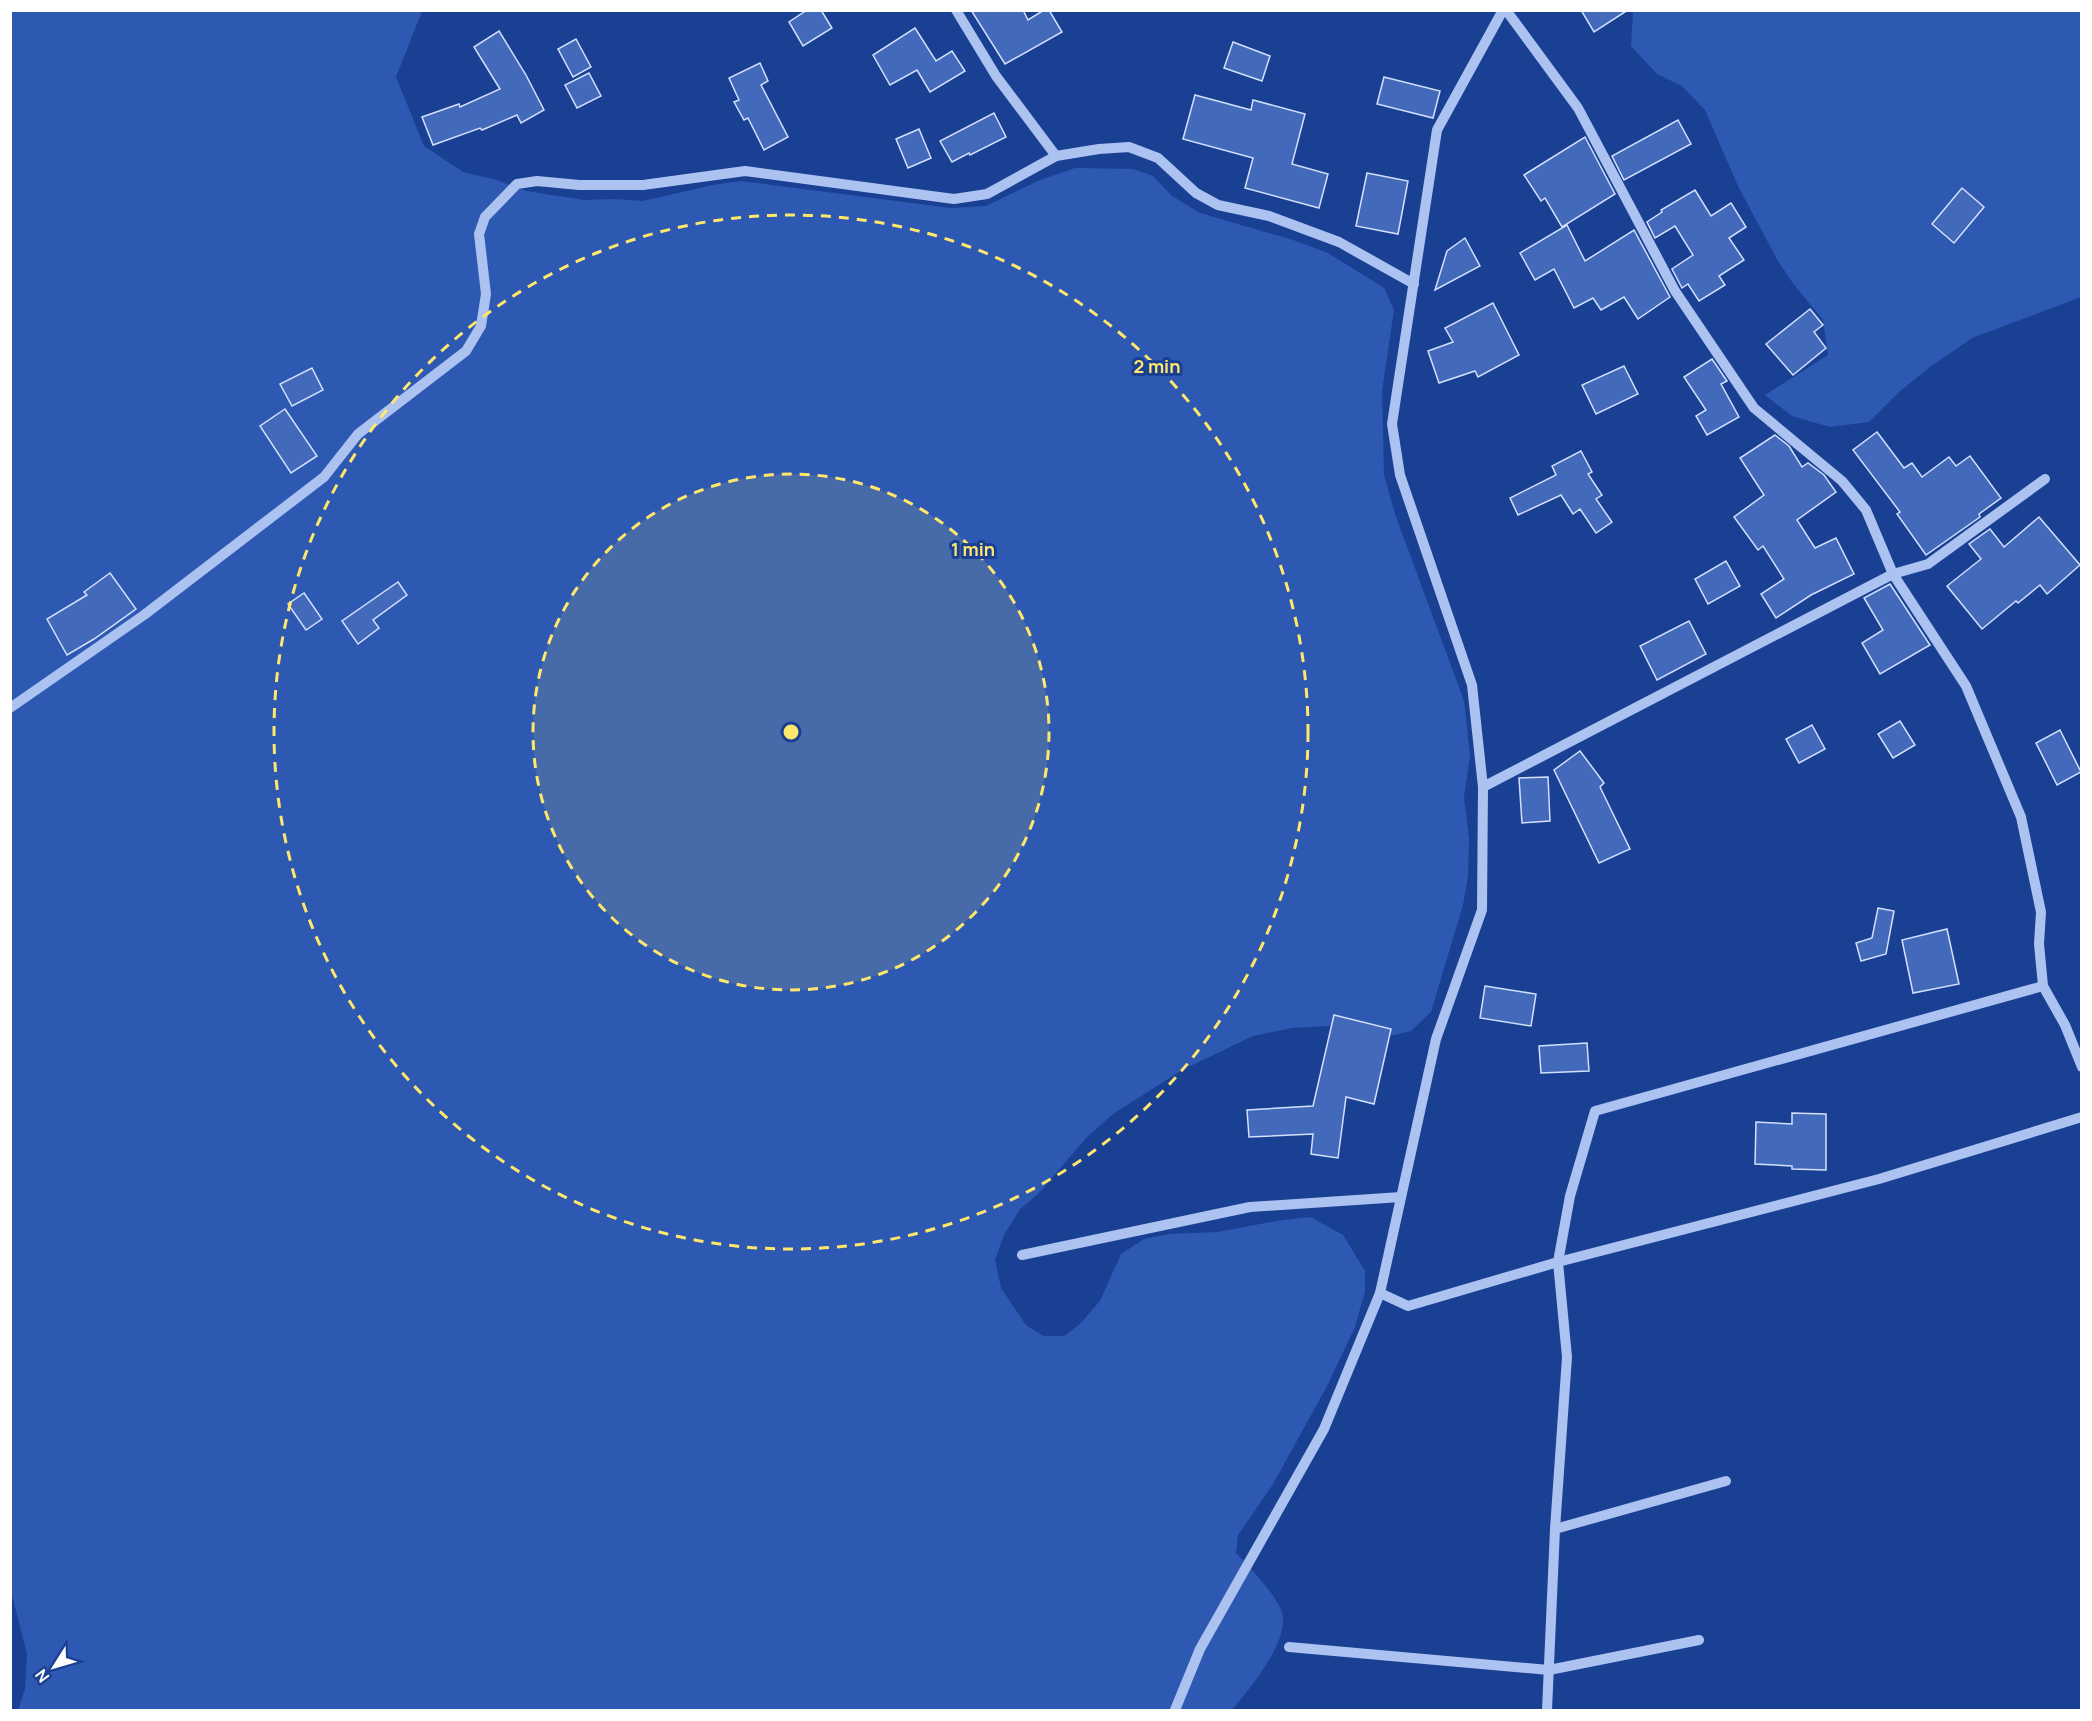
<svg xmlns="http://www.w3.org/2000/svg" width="2092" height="1721" font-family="Manrope,sans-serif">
<rect width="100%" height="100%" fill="#1a4094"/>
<!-- green -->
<g fill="#2e59b2">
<path d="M10 11H422L396 77 424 146 463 172 497 180 526 191 584 200 614 199 643 201 713 185 741 181 951 208 986 206 1040 180 1075 168 1133 169 1153 176 1172 196 1200 213 1293 240 1328 253 1384 288 1394 310 1382 391 1384 475 1395 514 1464 701 1470 755 1464 797 1469 839 1468 876 1463 905 1431 1012 1411 1031 1385 1037 1361 1029 1329 1026 1292 1028 1253 1036 1182 1070 1113 1114 1087 1137 1038 1194 1020 1209 1004 1235 995 1260 1001 1288 1026 1325 1043 1336H1064L1080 1324 1100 1301 1121 1254 1144 1239 1169 1234 1218 1232 1276 1221 1310 1217 1343 1235 1365 1271V1291L1355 1327 1326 1388 1273 1484 1238 1535 1236 1553C1249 1567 1281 1599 1283 1617 1285 1647 1250 1688 1232 1710H18L25 1689 27 1654 10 1587Z"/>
<path d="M1633 11H2081V297L1972 338 1930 367 1899 392 1869 422 1830 427 1792 416 1765 395 1828 355 1823 320 1792 282 1778 261 1738 186 1705 110 1682 86 1657 74 1631 46Z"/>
</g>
<!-- building -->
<g fill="#4369bb" stroke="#d3e0fb" stroke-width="1.5">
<path d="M807 10H821L832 28 803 46 789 22Z"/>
<path d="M971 10H1023L1028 20 1044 10H1049L1062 32 1005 64Z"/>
<path d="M1581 10H1628L1594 32Z"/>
<path d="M915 28 936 61 952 51 965 71 930 92 917 70 890 85 873 55Z"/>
<path d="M499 31 526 75 544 110 521 123 517 115 482 130 480 128 433 145 422 117 459 104 460 107 500 89 474 47Z"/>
<path d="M576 39 591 67 573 77 558 49Z"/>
<path d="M1233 42 1270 56 1262 81 1224 68Z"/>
<path d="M760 63 768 81 761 85 788 137 764 150 748 118 744 120 734 102 739 100 729 78Z"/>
<path d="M589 73 601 96 577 108 565 85Z"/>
<path d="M1384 77 1440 91 1433 118 1377 104Z"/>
<path d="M1195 95 1251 110 1253 100 1305 114 1292 164 1328 174 1319 208 1245 188 1253 158 1183 139Z"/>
<path d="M994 113 1006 137 970 155 969 153 952 162 940 141Z"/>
<path d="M1678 120 1691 144 1624 180 1612 156Z"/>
<path d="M919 129 931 158 908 168 896 139Z"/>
<path d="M1585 137 1615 194 1562 227 1545 198 1541 201 1524 175Z"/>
<path d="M1367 173 1408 181 1398 234 1356 226Z"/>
<path d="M1962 188 1984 207 1954 243 1932 224Z"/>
<path d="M1695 190 1711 216 1731 203 1746 227 1729 238 1744 260 1719 276 1725 285 1699 301 1688 284 1682 288 1672 269 1693 255 1675 226 1655 238 1647 222 1662 212 1661 210Z"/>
<path d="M1567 225 1585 261 1634 230 1670 297 1638 319 1624 297 1601 310 1593 298 1574 308 1554 269 1535 280 1520 253Z"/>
<path d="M1465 238 1480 266 1435 290 1447 251Z"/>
<path d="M1493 303 1519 355 1478 377 1475 371 1439 383 1428 351 1453 342 1445 328Z"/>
<path d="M1810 309 1823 325 1814 332 1826 348 1793 375 1766 344Z"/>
<path d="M1712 359 1727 381 1721 384 1739 417 1707 435 1696 416 1706 410 1684 377Z"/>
<path d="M1624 366 1638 394 1596 414 1582 385Z"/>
<path d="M312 368 323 390 292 406 280 384Z"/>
<path d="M285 409 317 456 291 473 260 426Z"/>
<path d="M1877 432 1904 468 1912 463 1922 477 1949 457 1956 466 1970 456 2001 498 1979 514 1980 517 1926 555 1897 514 1900 512 1853 450Z"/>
<path d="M1775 435 1789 446 1802 467 1808 463 1824 475 1836 492 1797 520 1815 548 1836 538 1854 574 1811 595 1776 618 1761 594 1784 579 1763 546 1758 550 1734 517 1764 495 1740 458Z"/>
<path d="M1581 451 1592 472 1588 474 1602 495 1596 499 1612 522 1596 533 1580 509 1573 514 1561 495 1518 515 1510 498 1556 475 1552 466Z"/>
<path d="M2039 517 2080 565 2047 594 2040 585 2018 603 2016 601 1982 629 1947 586 1981 559 1969 544 1990 529 2004 547Z"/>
<path d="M1726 561 1740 586 1708 604 1695 579Z"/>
<path d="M110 573 136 609 94 639 67 655 47 619 87 595 84 592Z"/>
<path d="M398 582 407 595 373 620 379 628 358 644 342 621Z"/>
<path d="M1890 584 1930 645 1880 674 1862 643 1883 630 1864 598Z"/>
<path d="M304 593 322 619 306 630 288 604Z"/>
<path d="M1689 621 1706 654 1657 680 1640 646Z"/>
<path d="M1900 721 1915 745 1893 758 1878 734Z"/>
<path d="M1812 725 1825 749 1799 763 1786 739Z"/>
<path d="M2060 730 2081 772 2057 785 2036 743Z"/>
<path d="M1580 751 1604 783 1600 787 1630 849 1599 863 1554 770Z"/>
<path d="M1548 777 1550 821 1522 823 1519 778Z"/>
<path d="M1878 908 1894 911 1886 954 1861 961 1856 943 1872 938Z"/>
<path d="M1947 929 1959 984 1913 993 1902 940Z"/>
<path d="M1485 986 1536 994 1531 1026 1480 1018Z"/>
<path d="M1334 1015 1391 1029 1374 1104 1346 1097 1338 1158 1311 1154 1313 1134 1249 1137 1247 1110 1313 1106Z"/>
<path d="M1587 1043 1589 1071 1541 1073 1539 1046Z"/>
<path d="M1792 1113 1826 1114V1170L1792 1169V1166L1755 1164 1756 1122 1792 1124Z"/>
</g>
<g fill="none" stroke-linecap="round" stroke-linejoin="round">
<!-- minor -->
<g stroke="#acc2f0" stroke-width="10">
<path d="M956 10 996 76 1056 156"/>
<path d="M1506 10 1578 108 1675 291 1754 408 1842 481 1866 510 1893 574 1966 686 2021 817 2041 912 2039 944 2043 986 2065 1025 2082 1067"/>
<path d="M10 708 144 615 324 477 358 434 466 351 481 326 486 294 479 234 485 217 517 184 537 181 579 185H643L745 171 954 199 987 194 1056 156 1099 149 1129 147 1158 158 1196 193 1218 205 1269 216 1339 242 1414 284"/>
<path d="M1483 787 1893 574 1928 564 2045 479"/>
<path d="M1022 1255 1250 1207 1401 1197"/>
<path d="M1380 1293 1408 1306 1558 1262 1879 1179 2082 1117"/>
<path d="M1555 1529 1726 1481"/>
<path d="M1289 1647 1549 1670 1699 1640"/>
<path d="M1175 1710 1200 1649 1324 1429 1380 1293 1436 1039 1482 910 1483 787 1472 685 1400 475 1392 424 1437 130 1503 10"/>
<path d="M1547 1710 1555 1529 1567 1357 1558 1262 1570 1196 1595 1111 2043 986"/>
</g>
</g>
<!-- distance rings -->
<circle cx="791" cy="732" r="258" fill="#ffe76b" fill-opacity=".12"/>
<g fill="none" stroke="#ffe76b" stroke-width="3" stroke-dasharray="10 8">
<circle cx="791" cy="732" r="258"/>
<circle cx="791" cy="732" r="517"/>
</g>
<circle cx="791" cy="732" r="9" fill="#ffe76b" stroke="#1a4094" stroke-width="3"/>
<g font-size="18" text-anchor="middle" font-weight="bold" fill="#ffe76b" stroke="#1a4094" stroke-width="6" stroke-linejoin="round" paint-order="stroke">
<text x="1157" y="373">2 min</text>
<text x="973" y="556">1 min</text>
</g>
<!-- border -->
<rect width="2092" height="1721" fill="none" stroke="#ffffff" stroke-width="24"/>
<!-- north arrow -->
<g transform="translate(54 1667) rotate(233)" stroke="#1a4094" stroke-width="4.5" paint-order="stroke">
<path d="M0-4.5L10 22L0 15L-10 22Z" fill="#ffffff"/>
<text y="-9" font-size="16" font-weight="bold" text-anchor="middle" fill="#ffffff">N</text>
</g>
</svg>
